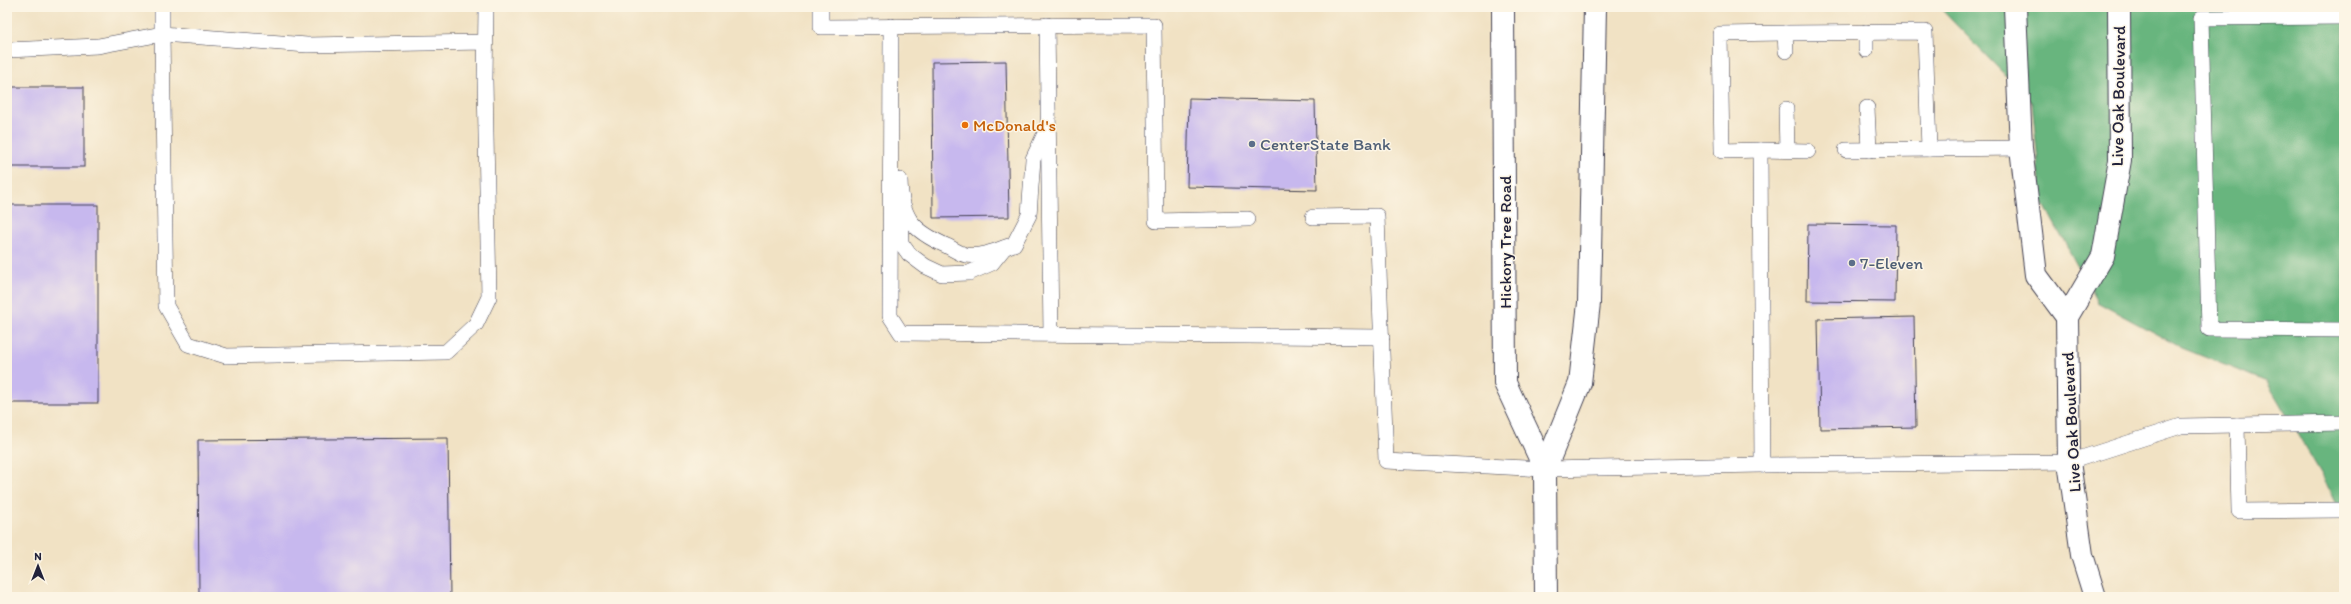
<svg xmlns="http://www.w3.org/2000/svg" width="2351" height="604" font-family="Itim,sans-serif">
<rect width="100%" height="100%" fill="#fcf5e5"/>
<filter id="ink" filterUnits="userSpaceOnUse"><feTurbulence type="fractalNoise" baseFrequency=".025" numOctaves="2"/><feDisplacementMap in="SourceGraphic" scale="8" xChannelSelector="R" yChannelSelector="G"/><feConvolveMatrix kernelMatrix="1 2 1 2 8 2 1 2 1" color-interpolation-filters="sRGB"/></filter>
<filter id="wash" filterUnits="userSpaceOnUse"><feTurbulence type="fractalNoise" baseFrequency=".012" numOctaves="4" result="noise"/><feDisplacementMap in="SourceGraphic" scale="16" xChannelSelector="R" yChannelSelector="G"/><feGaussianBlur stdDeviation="0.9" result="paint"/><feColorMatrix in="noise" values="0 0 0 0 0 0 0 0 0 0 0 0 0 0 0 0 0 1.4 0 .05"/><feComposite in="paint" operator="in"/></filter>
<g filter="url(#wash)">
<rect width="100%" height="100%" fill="#f1e2c4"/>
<!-- forest -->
<path fill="#68b57e" stroke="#456c5c" d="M1939 7H2344V522L2322 475 2267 382 2182 348 2097 302 2042 201 2032 103Z"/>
<g id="blocks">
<!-- building -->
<g fill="#c7b8ee">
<path d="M1006 61 1009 217 933 218 932 62Z"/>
<rect x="7" y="87" width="77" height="80"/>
<path d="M1189 98 1315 101 1317 190 1187 187Z"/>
<rect x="7" y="205" width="91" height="198"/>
<path d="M1808 224 1896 225 1895 302 1807 301Z"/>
<path d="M1914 317 1916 427 1820 429 1818 319Z"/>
<path d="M448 438 450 597H199L198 440Z"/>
</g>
</g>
</g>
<g filter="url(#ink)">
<use href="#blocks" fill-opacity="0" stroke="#413f50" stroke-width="1"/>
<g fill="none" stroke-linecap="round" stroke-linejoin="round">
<defs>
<g id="service">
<path d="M821 7V27L1154 25 1156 221 1248 219"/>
<path d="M2344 17 2201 18 2209 329 2344 330"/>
<path d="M1047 25 1051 334"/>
<path d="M891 26 890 316 901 333 1382 337"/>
<path d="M1866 32V50"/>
<path d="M485 42 307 45 162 34 166 306 188 344 226 356 446 352 476 324 489 297 485 80 486 7"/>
<path d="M7 50 98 46 162 34V7"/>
<path d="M1786 51 1785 33 1925 32 1929 149"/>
<path d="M1867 108 1869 150"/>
<path d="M1786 109 1787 150"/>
<path d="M1760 150 1722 151 1720 34 1785 33"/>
<path d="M1846 150 2021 148"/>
<path d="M900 180C901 218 913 231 947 246 953 249 960 254 966 255 981 258 1000 249 1014 244L1029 215 1033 159 1048 127"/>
<path d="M900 207 901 243 909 254 925 266 942 274 969 273 992 263 1004 248"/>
<path d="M1313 217 1377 216 1386 461 1545 469 1762 465 1760 150 1808 151"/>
<path d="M2237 425 2239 511 2344 510"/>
<path d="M1762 465 2069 462 2181 426 2344 423"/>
</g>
<g id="minor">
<path d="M2015 7 2021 148 2036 275 2067 317"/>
<path d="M2095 597 2082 555 2069 462 2067 317 2103 256 2120 160 2119 7"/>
</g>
<g id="tertiary">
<path d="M1503 7 1505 383 1545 469"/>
<path d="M1546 597 1545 469 1580 383 1589 303 1595 7"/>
</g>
</defs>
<!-- service casing -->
<use href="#service" stroke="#413f50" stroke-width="16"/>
<!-- minor casing -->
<use href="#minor" stroke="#413f50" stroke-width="24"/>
<!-- tertiary casing -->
<use href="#tertiary" stroke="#413f50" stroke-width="24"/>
<!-- service -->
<use href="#service" stroke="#fff" stroke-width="15"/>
<!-- minor -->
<use href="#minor" stroke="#fff" stroke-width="22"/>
<!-- tertiary -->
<use href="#tertiary" stroke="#fff" stroke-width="22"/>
</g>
</g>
<!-- markers -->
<circle fill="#e8710a" stroke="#fcf5e5" stroke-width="1.5" cx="965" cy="125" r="4"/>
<g fill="#5c6f8a" stroke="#fcf5e5" stroke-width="1.5">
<circle cx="1252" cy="144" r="4"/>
<circle cx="1852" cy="263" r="4"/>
</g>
<g text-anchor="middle" stroke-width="3" stroke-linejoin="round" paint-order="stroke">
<!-- street labels -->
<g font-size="17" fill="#22223b" stroke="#fcf5e5">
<text transform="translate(2118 96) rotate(-89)" y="6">Live Oak Boulevard</text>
<text transform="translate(1505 242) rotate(-90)" y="6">Hickory Tree Road</text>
<text transform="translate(2071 422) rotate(-93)" y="6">Live Oak Boulevard</text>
</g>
<!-- food labels -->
<g font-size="17" fill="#c56008" stroke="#fcf5e5" text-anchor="start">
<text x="973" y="131">McDonald's</text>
</g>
<!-- service labels -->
<g font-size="17" fill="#4e5e75" stroke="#fcf5e5" text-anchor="start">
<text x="1260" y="150">CenterState Bank</text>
<text x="1860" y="269">7-Eleven</text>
</g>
</g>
<!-- margin -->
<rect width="2351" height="604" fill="none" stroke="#fcf5e5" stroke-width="24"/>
<!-- north arrow -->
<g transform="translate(38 566)" stroke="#fcf5e5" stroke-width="3" paint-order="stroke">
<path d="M0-3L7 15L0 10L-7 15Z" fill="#22223b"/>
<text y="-6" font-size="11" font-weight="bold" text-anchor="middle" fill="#22223b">N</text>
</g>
</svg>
